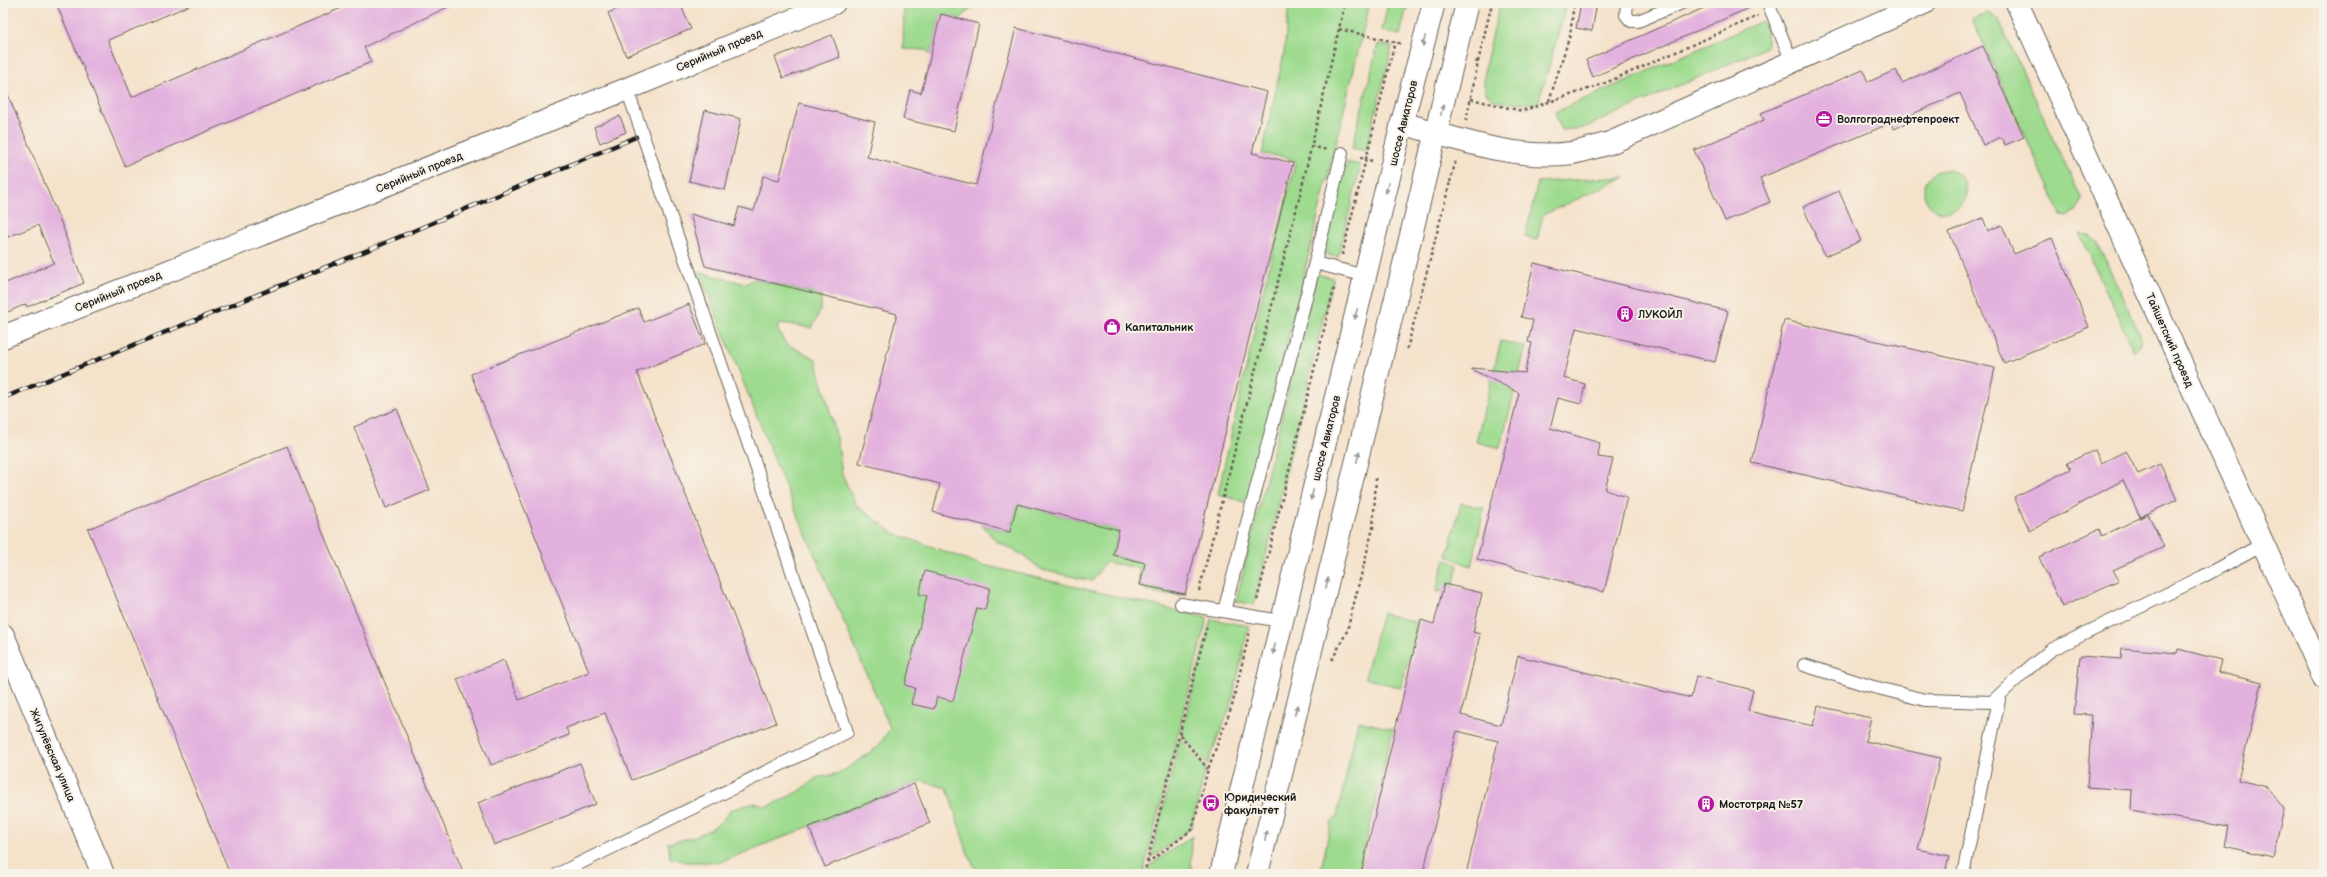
<svg xmlns="http://www.w3.org/2000/svg" width="2327" height="877" font-family="'Balsamiq Sans',sans-serif">
<rect width="100%" height="100%" fill="#f7f3e8"/>
<filter id="ink" filterUnits="userSpaceOnUse"><feTurbulence type="fractalNoise" baseFrequency=".025" numOctaves="2"/><feDisplacementMap in="SourceGraphic" scale="8" xChannelSelector="R" yChannelSelector="G"/><feConvolveMatrix kernelMatrix="1 2 1 2 8 2 1 2 1" color-interpolation-filters="sRGB"/></filter>
<filter id="wash" filterUnits="userSpaceOnUse"><feTurbulence type="fractalNoise" baseFrequency=".012" numOctaves="4" result="noise"/><feDisplacementMap in="SourceGraphic" scale="16" xChannelSelector="R" yChannelSelector="G"/><feGaussianBlur stdDeviation="0.9" result="paint"/><feColorMatrix in="noise" values="0 0 0 0 0 0 0 0 0 0 0 0 0 0 0 0 0 1.4 0 .05"/><feComposite in="paint" operator="in"/></filter>
<g filter="url(#wash)">
<rect width="100%" height="100%" fill="#f5e2ca"/>
<!-- green -->
<g fill="#9edb8f" stroke="#5d7c56">
<path d="M904 3H977L960 19 941 14 931 55 926 50 903 49Z"/>
<path d="M1289 3H1370L1248 503 1218 494 1263 292 1296 161 1286 157 1262 154 1284 53Z"/>
<path d="M1388 3H1408L1400 35 1382 31Z"/>
<path d="M1500 3H1567L1538 104 1496 101 1487 95 1484 84 1485 67Z"/>
<path d="M1988 12 1998 18 2082 200 2075 211 2067 217 2061 215 1972 19Z"/>
<path d="M1762 21 1767 33V47L1583 128 1561 130 1555 112Z"/>
<path d="M1378 44 1392 47 1366 151 1352 148Z"/>
<path d="M1347 162 1361 165 1338 257 1323 254Z"/>
<circle cx="1945" cy="191" r="21"/>
<path d="M1625 177 1543 215 1537 240 1525 237 1538 182Z"/>
<path d="M2080 234 2090 235 2098 244 2141 337V345L2134 352Z"/>
<path d="M699 272 746 284 754 279 821 295V309L812 328 781 323 777 329 786 344 816 359 837 438 842 474 856 505 894 533 979 564 1207 618 1143 874H978L968 854 947 788 922 781 721 862H686L670 858 668 843C692 838 717 832 730 810L755 803 767 807 800 791 816 778 840 773 855 763 879 746 890 728 782 479Z"/>
<path d="M1317 274 1333 278 1254 605 1236 601Z"/>
<path d="M1501 341 1526 347 1500 448 1476 442Z"/>
<path d="M1461 503 1484 508 1472 567 1447 556Z"/>
<path d="M1017 504 1119 530 1113 555 1145 563 1140 585 1186 595 1156 594 1139 586V568L1105 562 1092 581 1042 570 1023 555 996 541 982 525 1010 532Z"/>
<path d="M1445 559 1458 565 1453 589 1436 592Z"/>
<path d="M1382 613 1418 623 1401 688 1365 678Z"/>
<path d="M1211 619 1249 626 1231 705 1207 765 1181 735Z"/>
<path d="M1358 721 1393 729 1358 874H1320L1331 823 1337 816Z"/>
<path d="M1180 738 1206 769 1191 828 1151 858Z"/>
<path d="M1192 836 1191 874H1147L1149 866Z"/>
</g>
<g id="blocks">
<!-- building -->
<g fill="#e3b1de">
<path d="M56 3H195L108 40 132 97 353 3H456L364 47 371 62 125 166Z"/>
<path d="M632 3H680L691 29 626 56 608 13Z"/>
<path d="M1581 3H1597L1592 31 1576 28Z"/>
<path d="M1715 3H1760L1593 77 1586 60Z"/>
<path d="M941 14 979 24 954 131 903 119 910 90 921 93Z"/>
<path d="M1016 28 1267 92 1252 153 1293 163 1185 594 1140 585 1145 563 1113 555 1119 530 1017 504 1010 532 933 512 940 484 859 463 897 314 705 266 690 214 734 226 739 207 754 211 763 176 779 180 799 103 875 122 867 157 976 185Z"/>
<path d="M832 35 840 57 783 78 775 57Z"/>
<path d="M1983 46 2024 137 2005 145 2001 137 1983 145 1960 93 1906 117 1909 122 1894 129 1891 123 1760 178 1770 202 1725 221 1694 150 1764 120 1761 113 1863 70 1868 82 1896 70 1902 83Z"/>
<path d="M3 83 66 235H65L84 283 27 307 26 304 3 314V284L54 263 38 225 3 239Z"/>
<path d="M705 110 741 119 725 190 689 181Z"/>
<path d="M620 116 626 132 600 143 594 127Z"/>
<path d="M1839 191 1861 241 1825 256 1803 207Z"/>
<path d="M1983 218 1988 231 2002 225 2014 254 2052 238 2089 327 2004 363 1949 232Z"/>
<path d="M1534 263 1728 311 1715 362 1576 328 1564 378 1585 384 1581 404 1558 398 1550 428 1600 443 1598 457 1613 459 1605 490 1627 497 1604 592 1477 559 1519 393 1471 369 1472 368 1525 373 1532 343 1528 342 1533 320 1521 317Z"/>
<path d="M689 304 705 344 637 372 776 723 632 780 605 713 566 728 569 735 491 765 457 679 504 660 519 700 589 672 471 374 638 308 644 322Z"/>
<path d="M1784 320 1995 368 1962 511 1752 463Z"/>
<path d="M397 409 430 490 386 508 354 427Z"/>
<path d="M287 446 464 874H230L88 529Z"/>
<path d="M2095 450 2101 463 2126 451 2138 474 2160 464 2177 500 2140 517 2123 480 2030 531 2014 497 2071 469 2067 463Z"/>
<path d="M2148 514 2164 547 2113 570 2119 580 2062 607 2039 557 2099 529 2102 536Z"/>
<path d="M925 571 990 588 985 610 977 608 953 701 937 697 934 709 911 704 915 688 905 685 927 596 919 594Z"/>
<path d="M1444 584 1482 593 1473 632 1480 634 1461 715 1501 725 1518 656 1691 698 1696 676 1753 690 1748 711 1813 726 1818 706 1871 718 1865 741 1940 758 1918 849 1949 856 1945 874H1466L1498 741 1457 731 1423 874H1361L1421 620 1434 624Z"/>
<path d="M2122 648 2177 653 2178 649 2221 660 2218 672 2262 683 2238 780 2267 787 2284 809 2273 857 2224 846 2228 827 2131 810 2132 790 2087 787 2092 715 2074 714 2080 656 2121 659Z"/>
<path d="M580 763 596 804 494 845 478 803Z"/>
<path d="M914 784 930 823 825 867 809 827Z"/>
</g>
</g>
</g>
<g filter="url(#ink)">
<use href="#blocks" fill-opacity="0" stroke="#686159" stroke-width="1"/>
<g fill="none" stroke-linecap="round" stroke-linejoin="round">
<defs>
<g id="lane">
<path d="M1627 3 1626 15 1631 21H1638L1682 3"/>
<path d="M1768 3 1792 62"/>
<path d="M1315 263 1342 153"/>
<path d="M1181 604 1281 621"/>
<path d="M1224 611 1315 263 1365 276"/>
<path d="M1804 665 1870 686 1925 700 1992 702 2023 673 2051 650 2202 577 2263 544"/>
<path d="M558 874 847 732 627 89"/>
<path d="M1963 874 2000 695"/>
</g>
<g id="street">
<path d="M2017 3 2324 678"/>
<path d="M3 337 627 89 834 3"/>
<path d="M3 635 103 874"/>
</g>
<g id="primary">
<path d="M1402 123C1454 138 1517 161 1572 153 1585 151 1598 146 1610 143L1924 3"/>
<path d="M1221 874 1402 123 1434 3"/>
<path d="M1257 874 1467 3"/>
</g>
</defs>
<!-- lane casing -->
<use href="#lane" stroke="#686159" stroke-width="14"/>
<!-- street casing -->
<use href="#street" stroke="#686159" stroke-width="24"/>
<!-- primary casing -->
<use href="#primary" stroke="#686159" stroke-width="24"/>
<!-- path -->
<g stroke="#686159" stroke-width="2.5" stroke-dasharray="3 3" stroke-linecap="butt">
<path d="M1339 29 1403 44"/>
<path d="M1478 62 1492 3"/>
<path d="M1471 99 1522 111 1603 84 1758 16"/>
<path d="M1549 101 1570 35 1574 3"/>
<path d="M1466 121 1478 62 1474 61"/>
<path d="M1311 146 1327 150"/>
<path d="M1372 161 1366 159 1395 42"/>
<path d="M1450 182 1456 160"/>
<path d="M1342 255 1366 159 1357 157"/>
<path d="M1407 349 1450 182"/>
<path d="M1199 591 1300 195 1345 3"/>
<path d="M1257 600 1335 285"/>
<path d="M1332 660 1347 631 1373 528 1376 478"/>
<path d="M1180 735 1208 769"/>
<path d="M1147 863 1192 830 1208 769 1232 706 1250 630"/>
<path d="M1144 874 1207 625"/>
</g>
<!-- lane -->
<use href="#lane" stroke="#fff" stroke-width="12"/>
<!-- street -->
<use href="#street" stroke="#fff" stroke-width="22"/>
<!-- primary -->
<use href="#primary" stroke="#fff" stroke-width="22"/>
<defs>
<path id="rail" d="M3 398 373 248 636 137"/>
</defs>
<!-- rail casing -->
<use href="#rail" stroke="#1c1c1c" stroke-width="4.5"/>
<!-- rail -->
<use href="#rail" stroke="#f7f3e8" stroke-width="3" stroke-dasharray="9" stroke-linecap="butt"/>
</g>
<!-- one-way arrows -->
<defs><path id="oneway-solid" d="M-6-.8H1V-3.2L6.5 0L1 3.2V.8H-6Z"/></defs>
<g fill="#999">
<use href="#oneway-solid" transform="translate(1424 41) rotate(104)"/>
<use href="#oneway-solid" transform="translate(1442 110) rotate(-77)"/>
<use href="#oneway-solid" transform="translate(1387 188) rotate(104)"/>
<use href="#oneway-solid" transform="translate(1356 314) rotate(104)"/>
<use href="#oneway-solid" transform="translate(1358 457) rotate(-76)"/>
<use href="#oneway-solid" transform="translate(1312 495) rotate(104)"/>
<use href="#oneway-solid" transform="translate(1327 583) rotate(-76)"/>
<use href="#oneway-solid" transform="translate(1274 649) rotate(103)"/>
<use href="#oneway-solid" transform="translate(1296 710) rotate(-76)"/>
<use href="#oneway-solid" transform="translate(1266 836) rotate(-76)"/>
</g>
</g>
<!-- icons -->
<defs>
<symbol id="office-disc" viewBox="-11 -11 22 22"><circle r="9.5" fill="#b5179e" stroke="#f7f3e8"/><path d="M-6-3h4V-5.5h4V-3h4V5H-6ZM-1-4.5V-3h2v-1.5ZM-6 0V1H6V0Z" fill="#fff"/></symbol>
<symbol id="building-disc" viewBox="-11 -11 22 22"><circle r="9.5" fill="#b5179e" stroke="#f7f3e8"/><path d="M-4-6H4V6H1V3H-1V6H-4ZM-2.5-4.3h1.7v1.8h-1.7ZM.8-4.3h1.7v1.8H.8ZM-2.5-1h1.7V.8h-1.7ZM.8-1h1.7V.8H.8Z" fill="#fff"/></symbol>
<symbol id="shop-disc" viewBox="-11 -11 22 22"><circle r="9.5" fill="#b5179e" stroke="#f7f3e8"/><path d="M-5-2.5h2.3a2.7 3.5 0 0 1 5.4 0H5L5.5 6h-11ZM-1.5-2.5h3a1.5 2.3 0 0 0-3 0Z" fill="#fff"/></symbol>
<symbol id="bus-disc" viewBox="-11 -11 22 22"><circle r="9.5" fill="#b5179e" stroke="#f7f3e8"/><path d="M-5-6H5V4H4V6H2V4H-2V6H-4V4H-5ZM-3.5-4V0h7V-4ZM-3.5 1.2v1.5H-2V1.2ZM2 1.2v1.5H3.5V1.2Z" fill="#fff"/></symbol>
</defs>
<g fill-rule="evenodd">
<use href="#office-disc" x="1814" y="109" width="20" height="20"/>
<use href="#building-disc" x="1615" y="304" width="20" height="20"/>
<use href="#shop-disc" x="1102" y="317" width="20" height="20"/>
<use href="#bus-disc" x="1201" y="793" width="20" height="20"/>
<use href="#building-disc" x="1696" y="794" width="20" height="20"/>
</g>
<g text-anchor="middle" stroke-width="4" stroke-linejoin="round" paint-order="stroke">
<!-- street labels -->
<g font-size="11" fill="#1c1c1c" stroke="#f7f3e8">
<text transform="translate(719 50) rotate(-23)" y="4">Серийный проезд</text>
<text transform="translate(1403 123) rotate(-76)" y="4">шоссе Авиаторов</text>
<text transform="translate(419 172) rotate(-22)" y="4">Серийный проезд</text>
<text transform="translate(118 291) rotate(-22)" y="4">Серийный проезд</text>
<text transform="translate(2170 340) rotate(66)" y="4">Тайшетский проезд</text>
<text transform="translate(1326 438) rotate(-76)" y="4">шоссе Авиаторов</text>
<text transform="translate(53 755) rotate(67)" y="4">Жигулёвская улица</text>
</g>
<!-- poi labels -->
<g font-size="11" font-weight="bold" fill="#1c1c1c" stroke="#f7f3e8" text-anchor="start">
<text x="1837" y="123">Волгограднефтепроект</text>
<text x="1638" y="318">ЛУКОЙЛ</text>
<text x="1125" y="331">Капитальник</text>
<text x="1224" y="801">Юридический<tspan x="1224" dy="13">факультет</tspan></text>
<text x="1719" y="808">Мостотряд №57</text>
</g>
</g>
<!-- margin -->
<rect width="2327" height="877" fill="none" stroke="#f7f3e8" stroke-width="16"/>
</svg>
